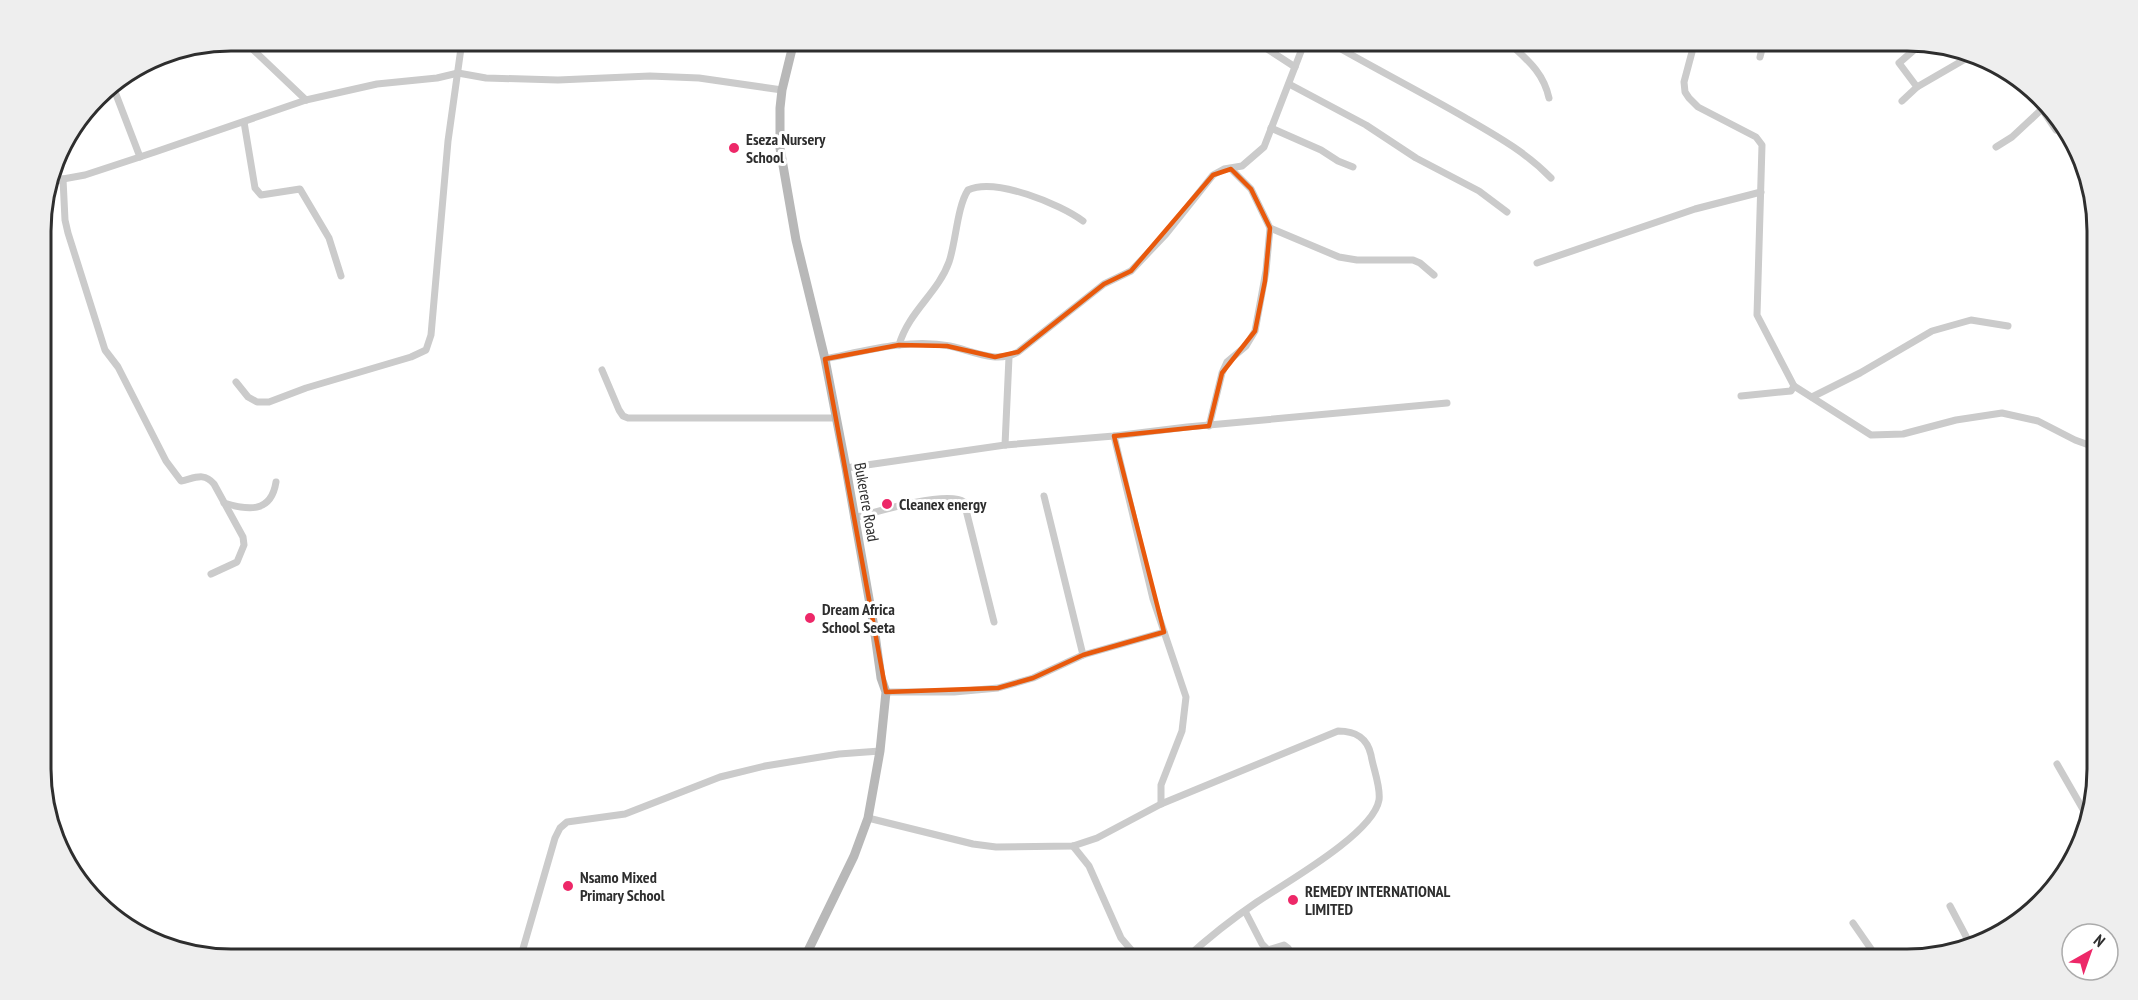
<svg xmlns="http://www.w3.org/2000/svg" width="2138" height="1000" font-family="'PT Sans Narrow',sans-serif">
<rect width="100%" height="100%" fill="#fff"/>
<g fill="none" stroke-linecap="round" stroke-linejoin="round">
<!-- street -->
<g stroke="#cbcbcb" stroke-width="7">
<path d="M244 41 306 100"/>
<path d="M1057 41 1064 44 1072 41"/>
<path d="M1255 41 1295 67"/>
<path d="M1327 41C1372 67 1419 91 1464 117 1495 135 1526 152 1551 178"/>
<path d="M1507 41C1526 59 1543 71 1549 98"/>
<path d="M1693 41 1692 52 1684 82 1685 92 1689 98 1698 107 1756 137 1762 145 1757 315 1794 386 1791 391 1741 396"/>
<path d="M1760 57 1764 41"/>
<path d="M112 84 140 157"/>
<path d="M1289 84 1366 125 1416 158 1479 191 1507 212"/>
<path d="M1917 87 1974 54"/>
<path d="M2033 96 2056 130"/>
<path d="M1902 101 1917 87 1899 63 1922 43"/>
<path d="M244 122 255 188 261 195 300 189 329 238 341 276"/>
<path d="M1271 128 1321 150 1338 161 1353 167"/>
<path d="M1996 147 2012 137 2041 110"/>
<path d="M1231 169 1251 189 1270 228 1339 257 1357 260H1413L1420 263 1434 275"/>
<path d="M63 179 65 220 68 233 105 350 118 367 166 461 181 481C195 478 204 472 214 484L243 537 244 545 237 562 211 574"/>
<path d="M50 184 63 179 85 175 155 152 306 100 377 84 437 78 458 73 486 78 558 80 650 76 699 78 782 90"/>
<path d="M1537 263 1695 209 1761 192"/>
<path d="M899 345C909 311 938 293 949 262 956 242 957 207 968 190 995 177 1060 204 1083 221"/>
<path d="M825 359C865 351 909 338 950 346 973 351 996 364 1018 352L1104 284 1131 271 1166 234 1213 175 1224 169 1242 166 1264 147 1305 41"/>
<path d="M602 370 619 410 623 416 628 418H835"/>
<path d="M236 382 248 397 257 402H269L306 388 411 357 426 350 431 335 448 141 462 41"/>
<path d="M1794 386 1871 435 1903 434 1956 420 2002 413 2038 421 2075 440 2097 448"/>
<path d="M1812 397 1860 373 1932 331 1971 320 2008 326"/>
<path d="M1209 426 1222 373 1227 362 1246 346 1255 331 1266 271 1270 228"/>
<path d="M1114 436 1153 599 1186 697 1182 731 1161 785V804"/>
<path d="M1005 445 1009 357"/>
<path d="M846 468 1005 445 1114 436 1187 427 1447 403"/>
<path d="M1044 496 1083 655"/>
<path d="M224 503C247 510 271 514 276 482"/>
<path d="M854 518C875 512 948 490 964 502L994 622"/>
<path d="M886 692H954L998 688 1033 678 1083 655 1164 632"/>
<path d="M2057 764 2088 818"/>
<path d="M868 818 973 844 996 847 1073 846 1097 838 1161 804 1338 731C1355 731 1367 737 1371 755 1373 768 1381 787 1379 800 1373 834 1285 883 1257 902 1232 919 1207 939 1185 959"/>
<path d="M1073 846 1089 866 1121 938 1139 959"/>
<path d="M1950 906 1969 942"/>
<path d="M1245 911 1262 944 1268 950 1284 945 1288 948 1294 959"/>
<path d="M1853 923 1878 959"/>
<path d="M520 959 555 838 560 828 567 822 625 814 720 777 765 766 839 754 880 751"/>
</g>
<!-- secondary -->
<path stroke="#b8b8b8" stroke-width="9" d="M794 41 782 90 780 108V148L796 240 825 359 846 468 874 627 881 678 886 692 880 751 868 818 854 856 804 959"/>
</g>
<!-- marked area -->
<path fill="none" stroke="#e8590c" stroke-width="4.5" stroke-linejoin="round" d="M1231 169 1251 189 1270 228 1265 281 1255 331 1222 373 1209 426 1114 436 1164 632 1083 655 1033 678 998 688 886 692 825 359 899 345 947 346 995 357 1018 352 1104 284 1131 271 1213 175Z"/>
<!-- markers -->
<g fill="#ed2868" stroke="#fff" stroke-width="2">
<circle cx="734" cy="148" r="6"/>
<circle cx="887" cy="504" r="6"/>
<circle cx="810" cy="618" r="6"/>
<circle cx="568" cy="886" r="6"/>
<circle cx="1293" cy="900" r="6"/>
</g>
<g text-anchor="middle" stroke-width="6" stroke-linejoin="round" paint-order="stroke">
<!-- poi labels -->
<g font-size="16" font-weight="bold" fill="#2e2e2e" stroke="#fff" text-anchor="start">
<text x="746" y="145">Eseza Nursery<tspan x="746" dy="18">School</tspan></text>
<text x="899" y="510">Cleanex energy</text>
<text x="822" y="615">Dream Africa<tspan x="822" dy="18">School Seeta</tspan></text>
<text x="580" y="883">Nsamo Mixed<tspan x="580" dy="18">Primary School</tspan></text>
<text x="1305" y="897">REMEDY INTERNATIONAL<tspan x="1305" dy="18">LIMITED</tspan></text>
</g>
<!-- street labels -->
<g font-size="16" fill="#2e2e2e" stroke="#fff">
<text transform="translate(867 502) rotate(80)" y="6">Bukerere Road</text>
</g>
</g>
<!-- crop -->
<path d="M0 0H2138V1000H0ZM231 51H1907A180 180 0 0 1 2087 231V769A180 180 0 0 1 1907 949H231A180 180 0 0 1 51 769V231A180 180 0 0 1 231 51Z" fill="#eee" fill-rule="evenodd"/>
<path fill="none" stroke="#2e2e2e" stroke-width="3" d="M231 51H1907A180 180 0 0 1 2087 231V769A180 180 0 0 1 1907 949H231A180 180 0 0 1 51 769V231A180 180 0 0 1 231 51Z"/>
<!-- north arrow -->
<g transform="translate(2090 952) rotate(40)"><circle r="28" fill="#ffffff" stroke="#ababab" stroke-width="1.5"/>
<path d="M0-4.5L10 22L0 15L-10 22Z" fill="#ed2868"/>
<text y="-9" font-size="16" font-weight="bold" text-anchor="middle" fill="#2e2e2e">N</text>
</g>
</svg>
